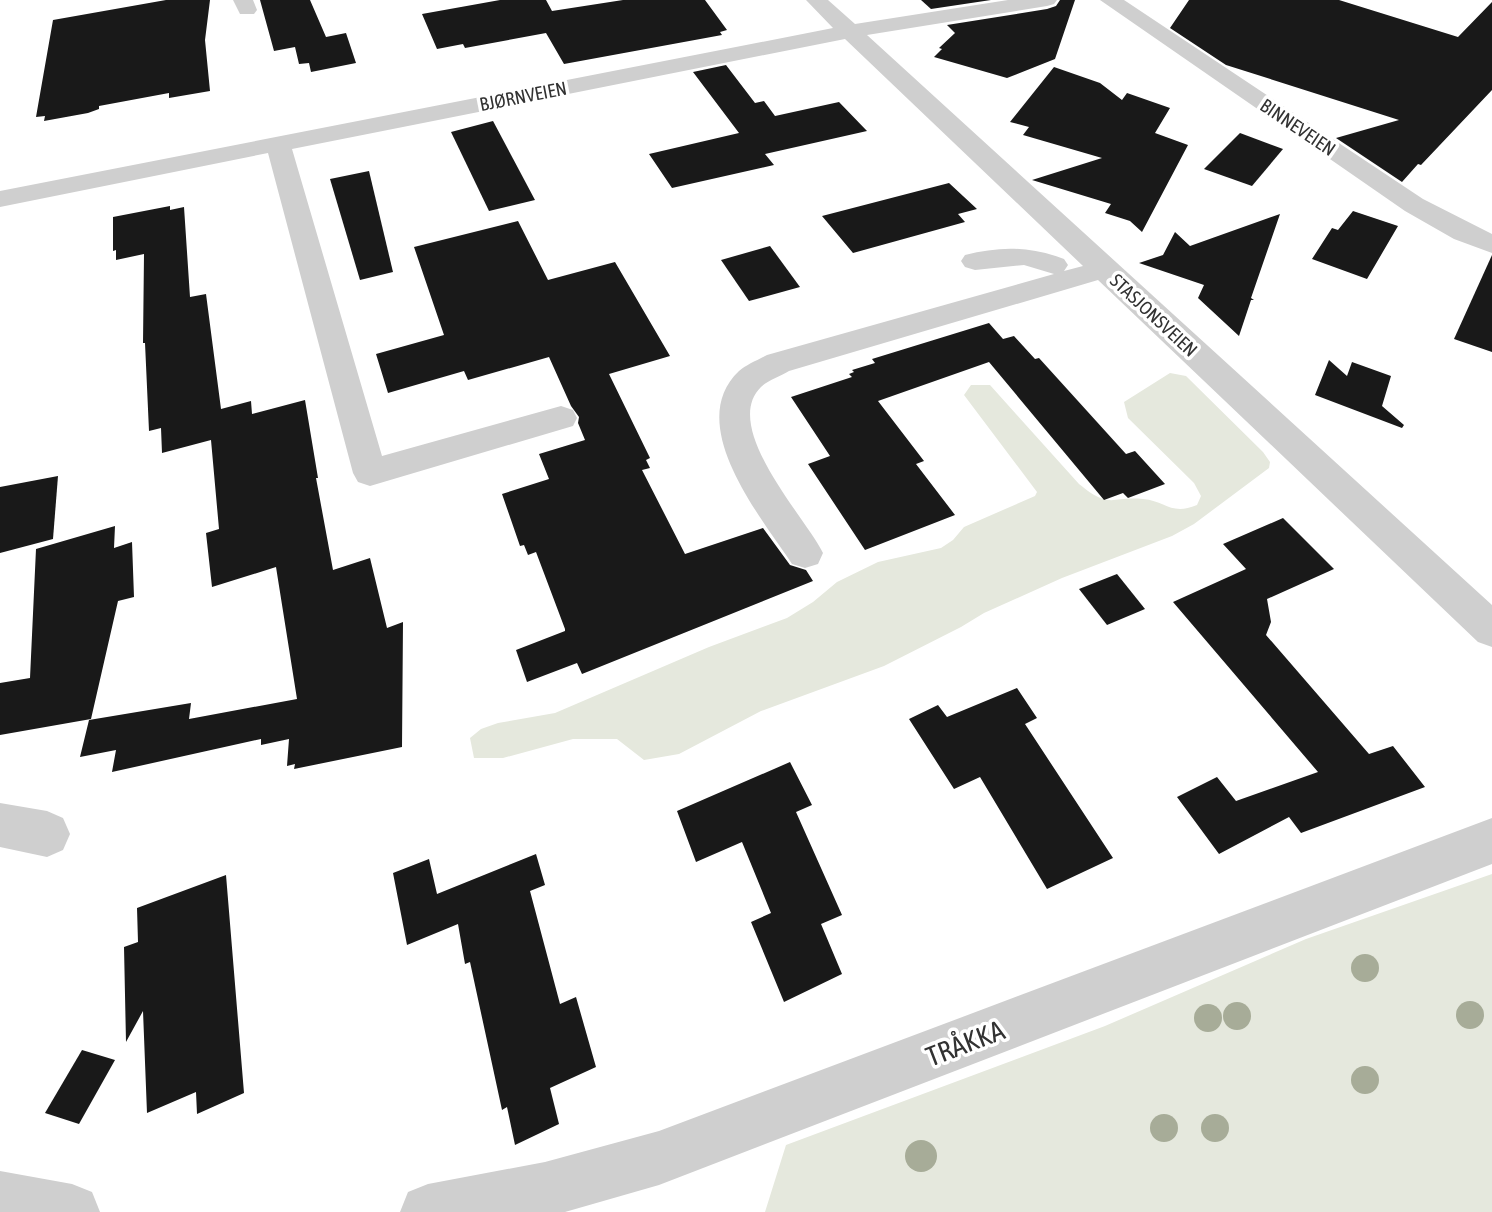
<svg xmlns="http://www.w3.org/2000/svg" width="1492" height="1212" font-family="'Asap Condensed',sans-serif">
<rect width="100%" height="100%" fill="#fff"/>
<!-- green -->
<g fill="#e5e8dd">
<path d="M1170 373 1186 376 1263 452 1270 462 1269 468 1194 524 1172 536 1062 578 984 613 961 627 884 666 761 711 679 754 644 760 617 739H573L503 758H474L470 738 481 729 498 723 555 713 709 647 787 618 813 602 837 582 878 562 941 548 953 540 964 527 1035 496 1037 492 964 395 971 385H990L1079 484C1111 510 1110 496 1143 499 1166 501 1171 516 1197 505L1201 496 1194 483 1128 418 1124 402Z"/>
<path d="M1492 874V1212H765L786 1145 1105 1026 1306 939Z"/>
</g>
<!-- building -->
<g fill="#191919">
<path d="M166 0H210L205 40 210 91 169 98V93L99 106V109L88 113 44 121 45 116 36 117 53 20Z"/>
<path d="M260 0H310L326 37 346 33 356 63 311 72 309 63 299 64 295 47 274 51Z"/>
<path d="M500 0H546L552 11 623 0H705L727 30 720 32 722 35 564 64 546 33 465 48 463 44 437 49 422 14Z"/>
<path d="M921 0H991L931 9Z"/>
<path d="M1060 0H1075L1055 59 1007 78 934 57 942 49 939 48 955 33 947 25 1047 9 1056 6Z"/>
<path d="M1189 0H1339L1458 37 1492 2V90L1421 165 1418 164 1402 182 1336 138 1399 120 1226 65 1170 28Z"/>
<path d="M726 65 755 103 764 101 775 116 839 102 867 131 765 154 774 165 672 188 649 154 739 133 693 72Z"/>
<path d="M1054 67 1100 83 1122 100 1127 93 1170 108 1155 133 1188 145 1142 232 1130 221 1105 213 1111 204 1032 180 1102 158 1023 135 1029 127 1010 122Z"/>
<path d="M493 121 535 200 489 211 451 132Z"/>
<path d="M1240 133 1283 149 1252 186 1204 169Z"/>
<path d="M369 171 393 272 360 280 330 179Z"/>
<path d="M949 183 977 209 958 214 965 222 853 253 822 216Z"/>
<path d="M170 206V210L184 207 190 297 206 294 221 409 251 401 252 414 305 400 318 478H316L333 570 370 558 387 628 403 622 402 747 294 769 295 764 287 766 289 739 261 745V739L112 772 116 750 80 757 89 720 191 703 189 719 297 699 276 567 212 587 206 533 219 529 211 440 162 453 161 428 149 431 145 343H143L144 254 116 260V250L113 251V217Z"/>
<path d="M1353 211 1398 226 1367 279 1312 259 1332 228 1338 230Z"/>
<path d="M1280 214 1251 298 1254 300H1251L1239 336 1198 298 1204 285 1139 263 1163 255 1175 232 1190 246Z"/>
<path d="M518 221 548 280 615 262 670 356 609 374 650 458 646 460 650 468 642 470 685 554 763 528 790 565 806 570 813 581 582 674 577 663 527 682 516 650 565 631V629L536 552 528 555 524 545 520 546 502 494 549 479 539 454 585 440 578 423 579 417 571 406 549 357 468 380 464 371 388 393 376 354 444 335 414 247Z"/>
<path d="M770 246 800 287 749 301 721 260Z"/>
<path d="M1492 255V352L1454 339Z"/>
<path d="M989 323 1003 339 1014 336 1035 359 1039 358 1126 454 1135 451 1165 484 1128 498 1123 493 1104 500 989 362 878 401 924 461 916 464 955 515 865 550 808 464 830 456 791 397 852 377 849 374 854 372 852 370 875 363 872 359Z"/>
<path d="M1329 360 1347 376 1352 362 1391 376 1382 406 1404 425 1402 428 1315 395Z"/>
<path d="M58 476 53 539 0 553V487Z"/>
<path d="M1283 518 1334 569 1267 599 1271 622 1266 635 1369 754 1393 746 1425 787 1301 833 1289 817 1219 854 1177 797 1217 777 1236 801 1318 772 1173 602 1246 569 1223 544Z"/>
<path d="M115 526 114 548 132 542 134 597 118 601 91 719 0 735V683L30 678 36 549Z"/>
<path d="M1117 574 1145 609 1107 625 1079 589Z"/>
<path d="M1017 688 1037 718 1025 724 1113 858 1047 889 980 777 954 789 909 719 938 705 947 717Z"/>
<path d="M790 762 812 805 796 812 842 915 821 924 842 974 784 1002 751 922 771 913 742 842 696 862 677 811Z"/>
<path d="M536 854 545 885 530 891 560 1004 576 997 596 1067 550 1088 559 1124 515 1145 507 1107 502 1110 470 962 465 964 458 924 407 945 393 873 429 859 437 894Z"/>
<path d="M226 875 244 1093 197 1114 196 1092 147 1113 143 1011 126 1042 124 947 138 942 137 908Z"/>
<path d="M82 1050 115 1060 79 1124 45 1113Z"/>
</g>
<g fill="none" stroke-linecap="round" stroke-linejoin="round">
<!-- minor -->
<g fill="#cfcfcf" fill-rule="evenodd">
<path d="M233 0H253L257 10 254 14H240Z"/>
<path d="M806 0H828L855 24 1008 0H1057L1054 4 1047 6 867 35 1492 605V647L1478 642 1098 280 789 371C781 376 768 380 761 387 720 427 806 518 823 553L818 564 805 568 792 564C761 517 683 424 739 371 746 365 758 360 767 355L1054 274 1024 265 975 270 965 267 961 261 965 255C1000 246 1030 246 1064 259L1068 265 1064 271 1083 266 845 39 292 149 382 456 561 406 573 410 577 418 573 426 370 486 358 482 353 473 268 153 0 207V191L833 28Z"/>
<path d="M1100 0H1124L1423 199 1492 234V253L1454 239 1405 211Z"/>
<path d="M0 803 47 811 63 818 70 834 63 850 47 857 0 847Z"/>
<path d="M1492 818V864L659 1185 565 1212H400L408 1192 428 1184 545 1162 659 1131Z"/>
<path d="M0 1171 72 1184 92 1192 100 1212H0Z"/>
</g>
</g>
<!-- trees -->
<g fill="#a7ac98">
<circle cx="1365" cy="968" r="14"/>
<circle cx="1470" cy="1015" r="14"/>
<circle cx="1237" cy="1016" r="14"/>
<circle cx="1208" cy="1018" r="14"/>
<circle cx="1365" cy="1080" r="14"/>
<circle cx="1164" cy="1128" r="14"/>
<circle cx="1215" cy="1128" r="14"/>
<circle cx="921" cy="1156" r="16"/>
</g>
<g text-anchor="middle" stroke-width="7" stroke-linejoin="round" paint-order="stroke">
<!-- far-street labels -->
<g font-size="19" fill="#323232" stroke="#fff">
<text transform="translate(523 96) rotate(-11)" y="7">BJØRNVEIEN</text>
<text transform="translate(1298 127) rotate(34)" y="7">BINNEVEIEN</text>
<text transform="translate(1154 315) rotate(43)" y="7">STASJONSVEIEN</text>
</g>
<!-- near-street labels -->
<g font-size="28" fill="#323232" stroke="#fff">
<text transform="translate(965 1043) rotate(-21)" y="10">TRÅKKA</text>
</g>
</g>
</svg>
